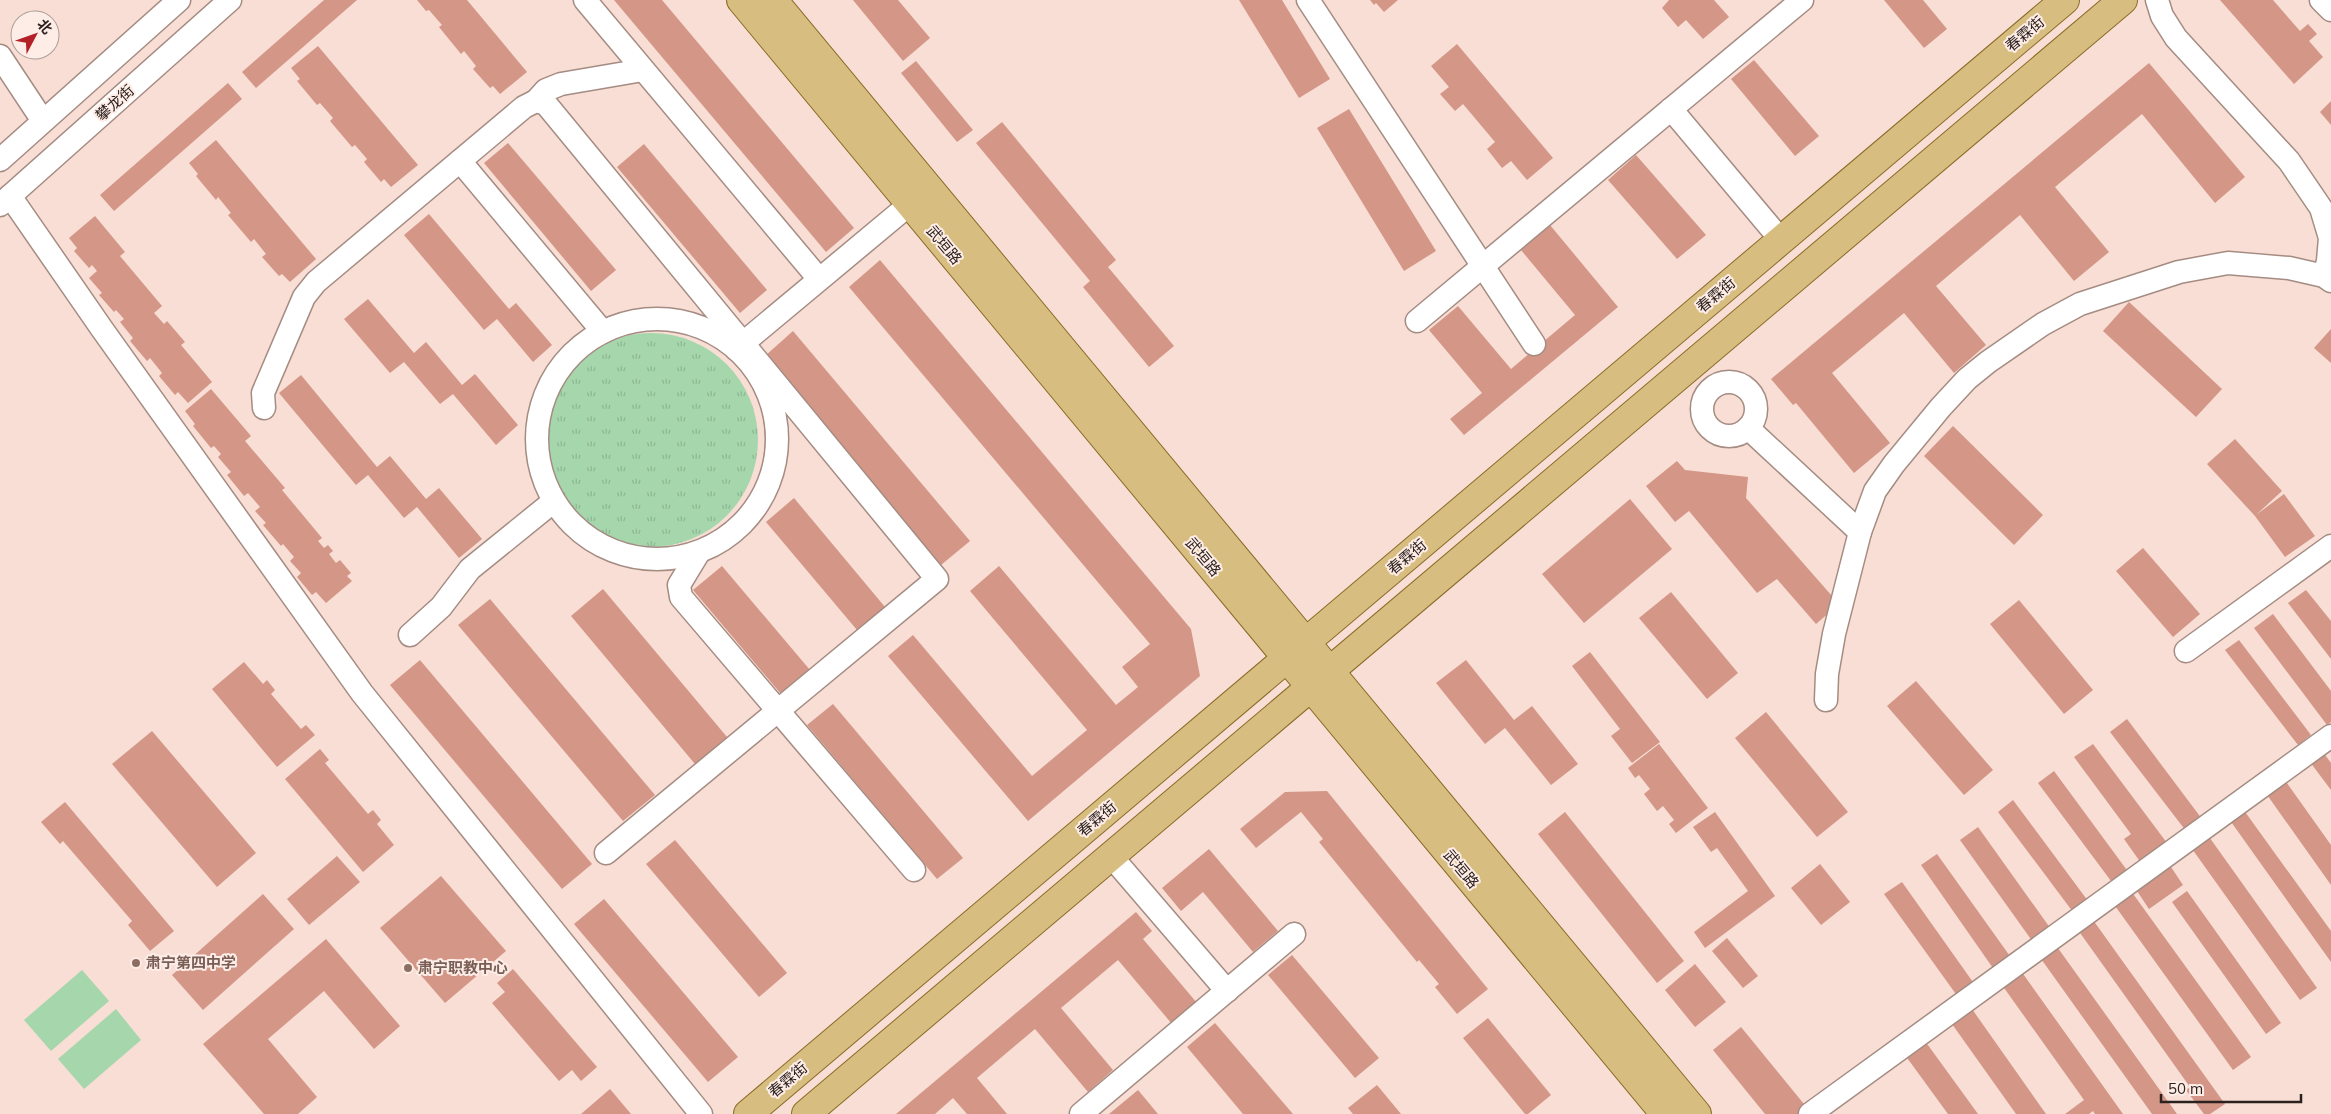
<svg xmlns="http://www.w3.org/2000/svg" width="2331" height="1114" font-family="Mulish,'Noto Sans SC',sans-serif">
<defs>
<pattern id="grass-tufts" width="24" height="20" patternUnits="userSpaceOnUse" patternTransform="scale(1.25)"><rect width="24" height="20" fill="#a5d6ac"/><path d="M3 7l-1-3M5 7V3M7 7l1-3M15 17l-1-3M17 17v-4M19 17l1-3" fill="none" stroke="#8eb794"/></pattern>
</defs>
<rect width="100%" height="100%" fill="#f8ded4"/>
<!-- grass -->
<circle fill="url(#grass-tufts)" cx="651" cy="440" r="107"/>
<!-- pitch -->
<g fill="#a5d6ac">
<path d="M82 970 109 1001 51 1051 24 1020Z"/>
<path d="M116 1009 141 1040 84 1089 58 1059Z"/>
</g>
<!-- building -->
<g fill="#d49687">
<path d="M324 0H357L256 88 242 72Z"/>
<path d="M417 0H467L527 72 500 94 493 86 490 88 473 69 476 66 464 51 461 54 439 27 442 25 429 10 426 11Z"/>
<path d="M614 0H662L854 228 826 252Z"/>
<path d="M853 0H898L930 38 903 61Z"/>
<path d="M1239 0H1282L1330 79 1299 98Z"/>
<path d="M1370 0H1398L1384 12 1376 3 1374 5Z"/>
<path d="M1669 0H1714L1729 17 1703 39 1686 20 1678 27 1662 8Z"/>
<path d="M1884 0H1923L1947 29 1924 48Z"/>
<path d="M2220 0H2273L2300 31 2308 24 2317 34 2309 41 2323 57 2294 84Z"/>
<path d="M1457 44 1553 158 1527 180 1511 161 1502 168 1487 149 1495 142 1463 104 1455 111 1440 94 1449 87 1431 66Z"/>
<path d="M318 46 418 165 391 187 384 179 381 182 364 162 367 159 355 145 352 147 330 121 333 118 320 103 317 105 297 81 300 79 291 68Z"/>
<path d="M1754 60 1819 136 1795 156 1731 79Z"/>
<path d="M916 61 973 130 957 142 901 73Z"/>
<path d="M2149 63 2245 177 2215 203 2142 114 2055 187 2109 252 2074 281 2020 215 1936 286 1986 345 1954 373 1904 313 1832 373 1890 443 1854 473 1796 403 1793 405 1771 379Z"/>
<path d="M228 83 242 99 114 211 100 195Z"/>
<path d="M2331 101V125L2320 112Z"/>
<path d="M1349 109 1436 251 1404 271 1317 128Z"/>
<path d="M1002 122 1116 260 1108 267 1174 346 1149 367 1083 287 1090 281 976 143Z"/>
<path d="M216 140 316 259 290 282 282 274 279 276 262 257 266 254 254 239 251 242 228 215 231 213 218 197 216 200 196 176 198 174 189 163Z"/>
<path d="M508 143 616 270 591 291 484 163Z"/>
<path d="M644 144 767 290 740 313 617 167Z"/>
<path d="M1636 155 1706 235 1677 259 1608 180Z"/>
<path d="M429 214 509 309 516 303 552 345 533 362 497 319 484 330 404 235Z"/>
<path d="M95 216 125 252 120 256 162 306 154 313 164 324 167 321 185 342 181 345 212 382 188 403 178 392 175 395 159 376 162 373 150 358 147 361 130 341 133 338 120 322 124 319 116 310 114 312 99 295 102 293 89 278 97 271 92 265 89 268 74 251 77 248 69 238Z"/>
<path d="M1550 225 1618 307 1464 435 1450 419 1482 393 1429 330 1458 306 1511 369 1575 315 1521 250Z"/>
<path d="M880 260 1191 629 1200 676 1028 821 888 656 913 635 1032 776 1087 730 970 591 999 566 1116 705 1138 687 1122 667 1150 644 849 287Z"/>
<path d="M368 299 414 353 426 342 462 385 475 374 518 425 496 445 453 394 440 404 404 362 390 373 344 319Z"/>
<path d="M2129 302 2222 389 2196 417 2103 331Z"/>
<path d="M2331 329V363L2314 348Z"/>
<path d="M793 331 970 541 941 565 765 356Z"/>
<path d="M301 375 377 467 390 456 426 499 439 488 482 539 459 558 417 507 404 518 368 475 356 485 279 393Z"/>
<path d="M211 389 251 436 245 441 285 488 282 490 322 538 318 541 324 548 328 545 333 551 329 554 336 563 340 560 351 573 347 576 352 581 326 603 316 592 312 595 297 577 301 573 290 561 294 557 283 544 281 546 263 525 266 523 255 511 260 507 248 493 244 496 227 475 231 472 218 457 221 454 214 446 211 448 193 426 195 424 185 411Z"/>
<path d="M1953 426 2043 515 2014 545 1924 456Z"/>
<path d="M2235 439 2282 491 2256 515 2284 494 2315 536 2285 557 2255 516 2207 464Z"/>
<path d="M1677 461 1685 470 1748 477 1746 498 1839 604 1816 624 1777 579 1757 593 1689 511 1675 522 1646 486Z"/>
<path d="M794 498 885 607 857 630 766 522Z"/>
<path d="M1630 499 1672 549 1584 623 1542 574Z"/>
<path d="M2143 548 2200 614 2173 637 2116 571Z"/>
<path d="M722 566 810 670 781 694 693 590Z"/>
<path d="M603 589 727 737 695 764 571 616Z"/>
<path d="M2306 590 2331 621V659L2288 603Z"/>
<path d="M1671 592 1738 673 1707 699 1639 618Z"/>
<path d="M490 599 655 795 623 821 458 625Z"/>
<path d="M2019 600 2093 690 2064 714 1990 624Z"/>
<path d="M2273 614 2331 691V722L2327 725 2254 628Z"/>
<path d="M2239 640 2311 735 2298 745 2225 650Z"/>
<path d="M1590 652 1660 742 1632 763 1611 736 1620 729 1572 666Z"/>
<path d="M420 660 592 864 562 889 390 685Z"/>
<path d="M1466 660 1514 720 1532 706 1578 764 1551 785 1505 728 1485 744 1436 683Z"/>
<path d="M244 662 263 684 267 680 275 690 271 694 301 729 306 725 315 735 277 767 212 689Z"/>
<path d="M1916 681 1993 770 1964 795 1887 706Z"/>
<path d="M833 704 963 858 937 879 807 725Z"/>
<path d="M1766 712 1848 812 1817 837 1735 738Z"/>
<path d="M2127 719 2202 819 2186 831 2110 732Z"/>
<path d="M152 731 256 853 217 887 112 764Z"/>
<path d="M1659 744 1708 808 1676 833 1669 824 1674 820 1663 806 1657 811 1644 794 1650 789 1639 775 1635 778 1628 768Z"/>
<path d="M2093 744 2167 843 2141 863 2124 839 2131 834 2074 757Z"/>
<path d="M320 749 329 760 325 763 368 814 373 810 381 820 377 824 394 845 363 872 285 779Z"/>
<path d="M2323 752 2331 763V790L2310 762Z"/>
<path d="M2054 771 2129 873 2114 885 2038 783Z"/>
<path d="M2284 779 2331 845V885L2265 792Z"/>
<path d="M1327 791 1488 989 1457 1014 1435 987 1439 984 1419 960 1417 962 1319 842 1323 839 1301 812 1256 848 1240 829 1285 792Z"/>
<path d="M2013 800 2088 901 2073 912 1998 812Z"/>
<path d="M65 802 174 931 150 951 128 925 132 921 63 841 60 844 41 822Z"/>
<path d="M2243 809 2331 931V962L2229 819Z"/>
<path d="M1565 812 1684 961 1657 983 1538 834Z"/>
<path d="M1715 812 1775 896 1705 948 1694 932 1748 891 1717 848 1711 852 1693 827Z"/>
<path d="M1978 827 2053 932 2035 945 1960 840Z"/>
<path d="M2207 834 2317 988 2300 1000 2190 846Z"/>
<path d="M675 840 787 973 759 997 646 864Z"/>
<path d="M1209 849 1278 931 1253 952 1203 892 1181 911 1162 888Z"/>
<path d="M1937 854 2012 959 1995 971 1921 865Z"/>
<path d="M337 856 360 882 309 925 287 899Z"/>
<path d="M1820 864 1850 902 1821 925 1791 888Z"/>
<path d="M2169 864 2183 885 2149 909 2135 888Z"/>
<path d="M441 876 506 951 445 1003 380 928Z"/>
<path d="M1902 882 1975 985 1958 997 1884 894Z"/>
<path d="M2131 891 2251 1057 2233 1070 2113 903Z"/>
<path d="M2187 891 2281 1023 2266 1034 2172 902Z"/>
<path d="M263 894 294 929 203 1010 172 975Z"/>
<path d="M604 899 738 1057 708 1082 574 924Z"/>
<path d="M1136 912 1152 931 1143 939 1197 1003 1172 1024 1118 960 1061 1008 1113 1070 1088 1092 1035 1029 977 1078 1007 1114H967L953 1098 935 1114H896Z"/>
<path d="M2093 920 2225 1104 2210 1114H2204L2186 1090 2190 1087 2078 930Z"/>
<path d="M1727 938 1758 976 1743 988 1712 951Z"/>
<path d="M326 939 400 1026 374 1049 324 991 268 1039 317 1097 298 1114H264L203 1044Z"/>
<path d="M2055 944 2177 1114H2152L2039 956Z"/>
<path d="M1292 955 1379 1058 1355 1078 1268 975Z"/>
<path d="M1695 964 1726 1002 1695 1027 1665 990Z"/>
<path d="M513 969 597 1067 581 1081 572 1070 559 1081 492 1003 505 992 497 983Z"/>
<path d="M2021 971 2123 1114H2095L2093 1111 2089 1114H2065L2084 1100 2002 985Z"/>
<path d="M1972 1009 2046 1114H2016L1952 1024Z"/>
<path d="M1488 1018 1551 1095 1528 1114H1525L1463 1038Z"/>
<path d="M1215 1023 1293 1114H1243L1187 1047Z"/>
<path d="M1741 1027 1808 1109 1802 1114H1765L1713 1050Z"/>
<path d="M1925 1041 1978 1114H1948L1905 1055Z"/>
<path d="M1377 1085 1401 1114H1353L1348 1108Z"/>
<path d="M610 1089 631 1114H581Z"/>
<path d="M1138 1090 1158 1114H1109Z"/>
</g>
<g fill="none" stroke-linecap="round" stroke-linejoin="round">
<defs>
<g id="minor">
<path d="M585 0 819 279"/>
<path d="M1308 0 1534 344"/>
<path d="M2157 0 2162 16 2176 38 2289 161 2321 208 2330 238 2328 261 2324 276"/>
<path d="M2321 0 2331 10"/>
<path d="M0 56 43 121"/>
<path d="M536 101 546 90 561 84 643 70"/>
<path d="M1671 109 1781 240"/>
<path d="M0 160 179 0"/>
<path d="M460 161 603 332"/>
<path d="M10 196 102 329 362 693 701 1114"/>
<path d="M0 205 230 0"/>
<circle cx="657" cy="439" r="120"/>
<path d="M1417 321 1802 0"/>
<path d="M736 349 910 204"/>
<circle cx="1729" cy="409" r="27"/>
<path d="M264 408 263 393 304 297 316 282 524 107 536 101 546 104 937 579 606 853"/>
<path d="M1748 428 1860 532"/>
<path d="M699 552 679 585 681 597 914 870"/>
<path d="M410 635 441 607 470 569 554 501"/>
<path d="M2186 651 2331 546"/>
<path d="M1826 700 1827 674 1834 634 1860 532 1875 491 1894 464 1941 407 1967 379 1988 362 2043 324 2080 304 2179 272 2228 263 2289 268 2324 276 2331 281"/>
<path d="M1111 856 1227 991"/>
<path d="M1081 1114 1294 934"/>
<path d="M1810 1114 2331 736"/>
</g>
<g id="major">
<path d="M741 0 1665 1114"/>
<path d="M773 0 1697 1114"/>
<path d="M748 1114 2065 0"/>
<path d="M806 1114 2123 0"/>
</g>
</defs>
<!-- minor casing -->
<use href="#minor" stroke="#a58c83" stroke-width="25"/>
<!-- major casing -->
<use href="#major" stroke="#896b26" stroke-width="30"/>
<!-- minor -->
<use href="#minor" stroke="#fff" stroke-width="22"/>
<!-- major -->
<use href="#major" stroke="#d7be80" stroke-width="28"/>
</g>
<!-- markers -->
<g fill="#8d6e63" stroke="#feede7" stroke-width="2">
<circle cx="136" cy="963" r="5"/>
<circle cx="408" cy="968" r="5"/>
</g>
<g text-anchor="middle" stroke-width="4" stroke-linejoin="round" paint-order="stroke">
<!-- street labels -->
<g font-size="15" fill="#2b211e" stroke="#feede7">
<text transform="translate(2025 34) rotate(-40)" y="5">春霖街</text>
<text transform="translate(115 103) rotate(-42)" y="5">攀龙街</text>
<text transform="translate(944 245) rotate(50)" y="5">武垣路</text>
<text transform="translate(1716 295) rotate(-40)" y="5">春霖街</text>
<text transform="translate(1203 557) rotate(50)" y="5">武垣路</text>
<text transform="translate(1407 557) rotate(-40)" y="5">春霖街</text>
<text transform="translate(1097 819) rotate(-40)" y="5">春霖街</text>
<text transform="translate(1461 869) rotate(50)" y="5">武垣路</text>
<text transform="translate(788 1080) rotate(-40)" y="5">春霖街</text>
</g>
<!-- education labels -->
<g font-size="15" font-weight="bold" fill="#785e54" stroke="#feede7" text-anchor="start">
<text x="146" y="968">肃宁第四中学</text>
<text x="418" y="973">肃宁职教中心</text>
</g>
</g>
<!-- north arrow -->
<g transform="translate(35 35) rotate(49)"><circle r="24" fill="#feede7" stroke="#aa9b97"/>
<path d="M0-4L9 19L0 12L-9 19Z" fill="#b22028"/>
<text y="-8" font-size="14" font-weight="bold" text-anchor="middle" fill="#2b211e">北</text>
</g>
<!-- scale -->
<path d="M2161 1094v8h140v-8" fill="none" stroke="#2b211e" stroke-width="2.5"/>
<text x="2168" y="1094" font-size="15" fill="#2b211e" stroke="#feede7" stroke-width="4" paint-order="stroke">50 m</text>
</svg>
